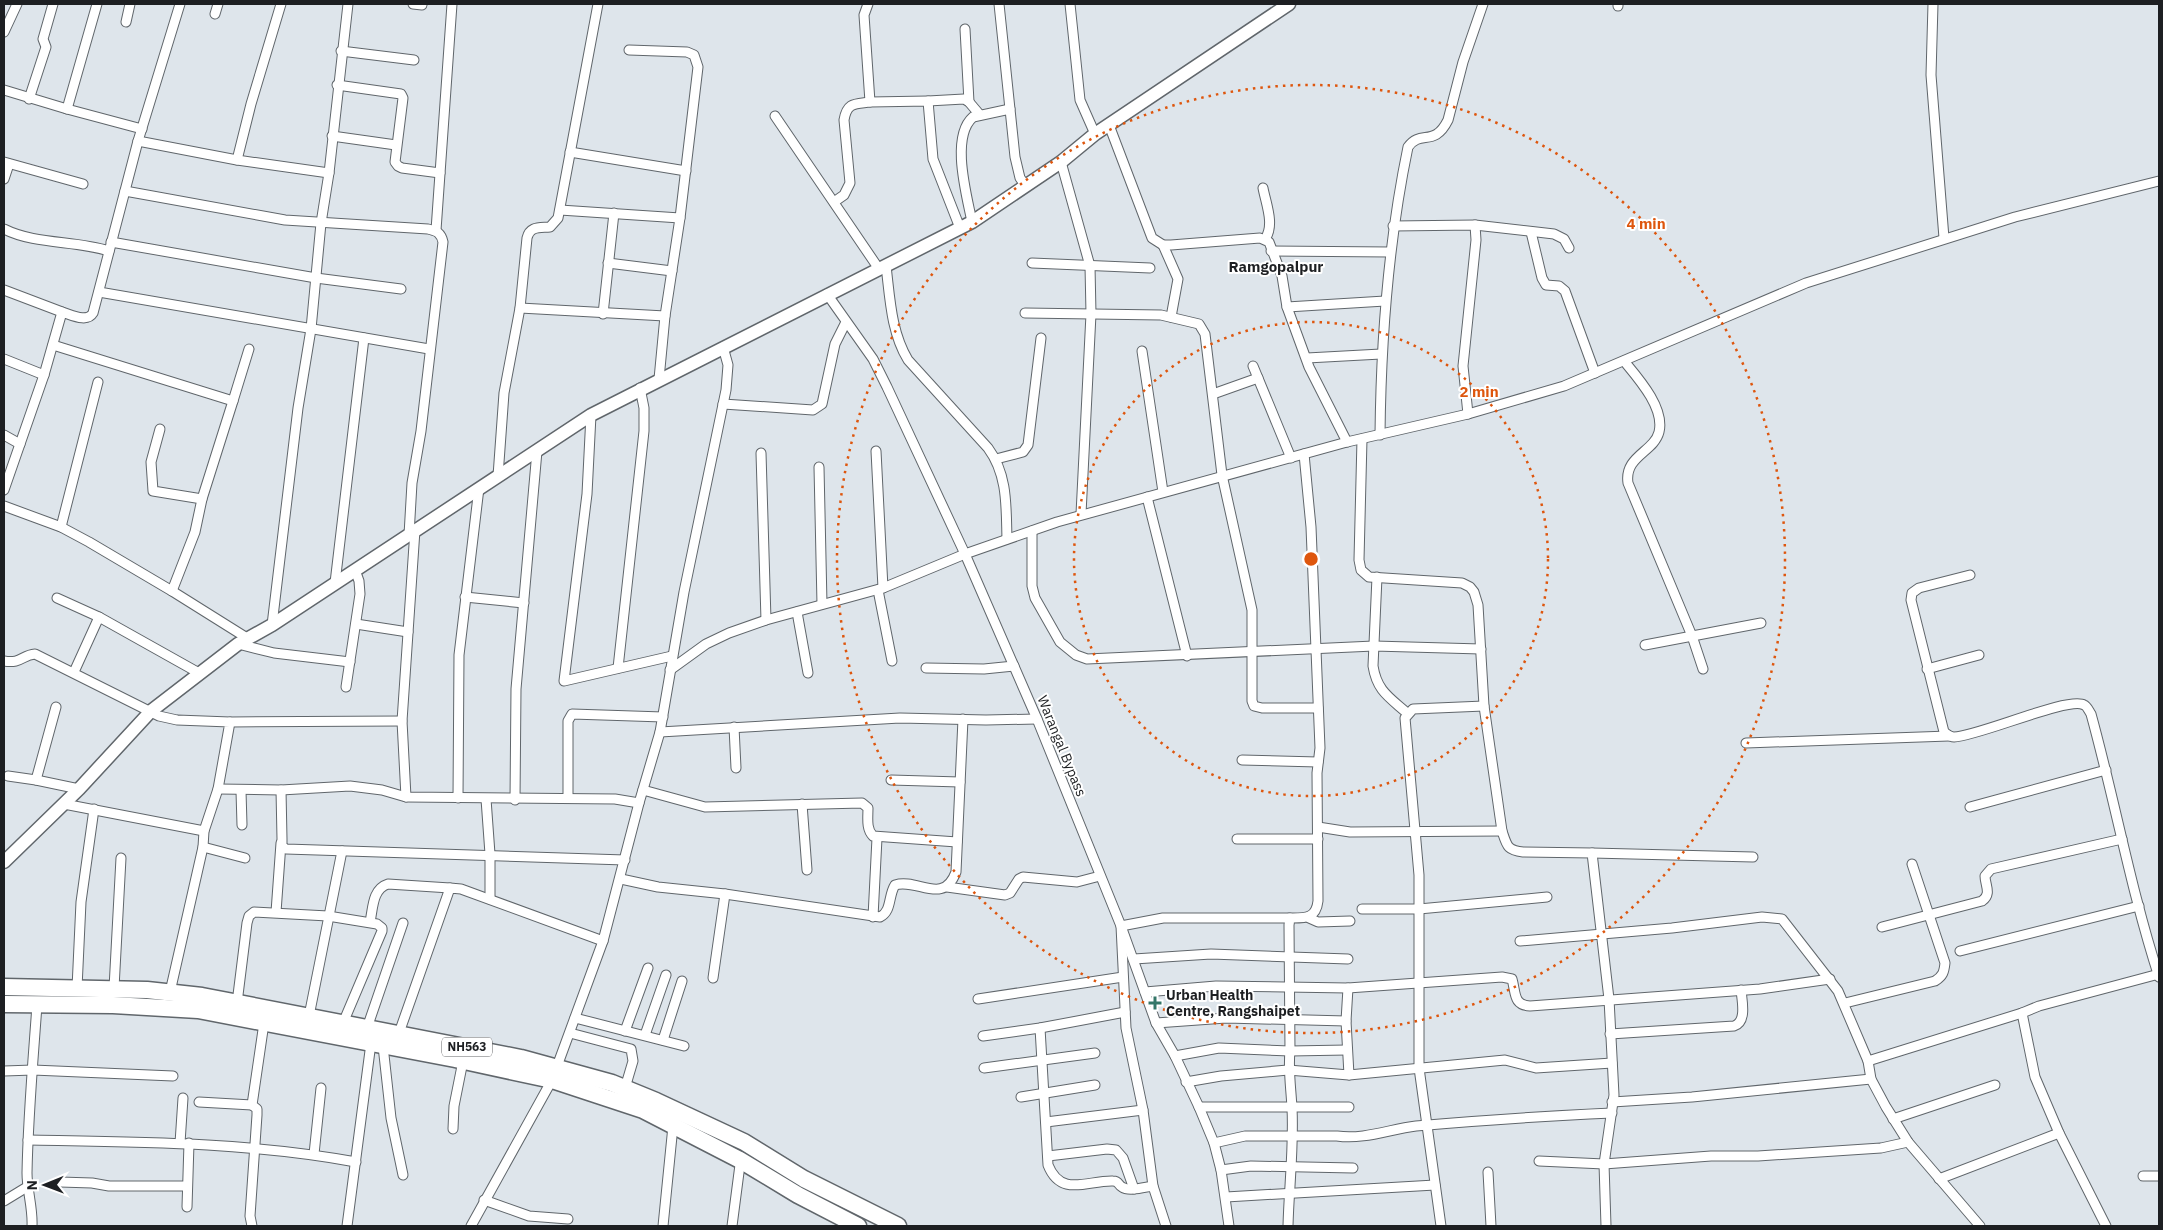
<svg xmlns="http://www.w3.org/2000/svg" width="2163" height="1230" font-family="'IBM Plex Sans',sans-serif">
<rect width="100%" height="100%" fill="#dee5eb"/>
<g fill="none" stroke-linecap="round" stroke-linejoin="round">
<defs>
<g id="street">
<path d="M413 4 422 5"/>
<path d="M868 4 864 15 870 102 928 101 933 159 960 228"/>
<path d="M999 4 1015 157 1020 178 1026 186"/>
<path d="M1070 4 1080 100 1095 134"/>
<path d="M1618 4V6"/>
<path d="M1933 4 1931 75 1944 238"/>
<path d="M215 14 218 4"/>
<path d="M126 22 130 4"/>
<path d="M965 29 969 102"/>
<path d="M4 32 17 4"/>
<path d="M629 50 687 52 694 55 698 67 680 218 665 316 659 379"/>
<path d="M341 51 414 60"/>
<path d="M337 85 401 94 403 98 395 162 398 166 402 168 440 173"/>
<path d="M4 90 67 109 142 129"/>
<path d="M29 99 46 47 43 39 53 4"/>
<path d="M928 101 964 99 969 102 980 115"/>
<path d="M67 109 97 4"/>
<path d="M775 116 879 269"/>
<path d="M1109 125 1152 238 1163 245H1171L1260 238 1269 242 1282 276 1287 307 1309 367 1347 442"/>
<path d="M332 136 396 145"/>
<path d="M138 141 237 160 329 173"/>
<path d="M570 152 686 171"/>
<path d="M237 160 251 104 281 4"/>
<path d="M4 162 83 184"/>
<path d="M1061 162 1090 266 1091 314 1081 514"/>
<path d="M4 179 9 164"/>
<path d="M1263 188C1266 204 1275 225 1265 239"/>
<path d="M125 191 285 220 428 229C437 231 441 233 443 242L421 431 412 483 409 535"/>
<path d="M834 202 844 195 850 183 844 120C847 102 855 104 870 102"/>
<path d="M560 210 680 218"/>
<path d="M972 222C967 196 950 137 973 117L1010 109"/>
<path d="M1475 225 1554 234 1564 239 1569 248"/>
<path d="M1393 226 1475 225 1476 240 1463 366 1468 414"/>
<path d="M4 229C36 245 75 240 109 251"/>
<path d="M436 230 452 4"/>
<path d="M1531 232 1542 278 1546 285 1559 286 1565 291 1595 373"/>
<path d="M111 242 316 278 401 289"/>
<path d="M1163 245 1178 279 1171 317"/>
<path d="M1271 251 1390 252"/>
<path d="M608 263 672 271"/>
<path d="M1032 263 1150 268"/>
<path d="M886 266C890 298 891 332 908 360L988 448C1008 475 1006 507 1007 539"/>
<path d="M4 290 62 312"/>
<path d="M99 292 429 349"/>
<path d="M827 294 873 359 887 387 965 554 1037 719 1121 926 1156 1023 1175 1056 1199 1107 1214 1143 1221 1170 1229 1226"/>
<path d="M1287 307 1385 301"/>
<path d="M520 308 665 316"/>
<path d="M1025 313 1161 315 1199 324 1205 334 1222 475 1252 610V701L1254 706 1262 708H1318"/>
<path d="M603 314 614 213"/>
<path d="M53 345 233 401 202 499 195 532 172 591"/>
<path d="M1142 351 1163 492"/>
<path d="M1307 358 1381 354"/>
<path d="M4 359 44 375"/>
<path d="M1624 361C1638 378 1665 408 1659 432 1654 452 1624 456 1628 483L1692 636 1703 669"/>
<path d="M1253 366 1291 458"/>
<path d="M1213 394 1258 378"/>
<path d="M233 401 249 349"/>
<path d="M723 404 813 410 822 404 835 344 846 322"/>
<path d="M591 415 587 494 564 681 672 656"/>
<path d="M160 429 151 462 153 491 202 499"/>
<path d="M4 435 20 444"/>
<path d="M1380 435C1381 338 1388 243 1408 147 1421 129 1434 148 1448 120L1463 62 1483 4"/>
<path d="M1362 439 1359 560 1361 570 1369 577 1462 583 1470 587 1474 592 1478 605 1484 706 1502 831C1507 846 1507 850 1523 852L1592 853 1609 999 1614 1095 1604 1164 1606 1226"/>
<path d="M876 451 883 588"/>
<path d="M761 453 766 620"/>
<path d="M996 459 1023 452 1028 445 1041 338"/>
<path d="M819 467 822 604"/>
<path d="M498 476 504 393 520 308 527 238C530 226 539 228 550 227L558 218 598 4"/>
<path d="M4 490 44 375 62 312C72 315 87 323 93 313L138 141 180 4"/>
<path d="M1147 497 1187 656"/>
<path d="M4 506 61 527 89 542 172 591 247 638"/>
<path d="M61 527 98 382"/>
<path d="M1032 531V586L1035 598 1060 642 1076 655 1087 659 1374 646 1481 649"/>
<path d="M1970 575 1919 588 1912 593 1911 600 1944 732C1947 734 1950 737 1954 737 1979 736 2069 696 2084 705 2087 706 2089 711 2091 714 2115 801 2131 891 2159 977"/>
<path d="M1377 577 1373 666C1377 691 1389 697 1407 713"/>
<path d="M335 583 364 338"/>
<path d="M878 590 892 661"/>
<path d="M465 597 524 603"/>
<path d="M57 598 99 617 74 672"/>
<path d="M797 612 808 673"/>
<path d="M99 617 199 673"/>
<path d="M356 624 408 632"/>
<path d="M272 625 298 408 311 329 321 223 329 173 348 4"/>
<path d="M238 644 274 653 350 662"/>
<path d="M1645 645 1761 623"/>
<path d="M4 661C21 664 22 655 35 654L159 716 177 720 230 722 218 789 204 831 203 847 170 992"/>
<path d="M618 668 644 431V408L640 388"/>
<path d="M926 668 984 669 1014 666"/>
<path d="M1927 669 1979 655"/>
<path d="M670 670 706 644 729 633 766 620 883 588 965 554 1057 522 1347 442 1468 414 1564 386 1806 283 2015 217 2159 181"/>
<path d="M346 687 360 594 359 581 355 570"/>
<path d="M56 707 36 780 79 789"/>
<path d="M230 722 402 721"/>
<path d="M734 727 736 768"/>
<path d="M660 732 900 718 986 720 1037 719"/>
<path d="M1746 743 1949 736"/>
<path d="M1242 760 1318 762"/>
<path d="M8 776 36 780"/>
<path d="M891 780 960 782"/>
<path d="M218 789 281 790 350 786 382 790 406 797 615 799 639 803"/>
<path d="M281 790 282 839V846L286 849 625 860"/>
<path d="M643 790 705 807 862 803 868 808C868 818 866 829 873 836L957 842"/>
<path d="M241 791 242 825"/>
<path d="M406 797 402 721 415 530"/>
<path d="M458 798 459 655 479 488"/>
<path d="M568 798V721L572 714 663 717"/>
<path d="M486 799 490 854V899"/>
<path d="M515 800 516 689 537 451"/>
<path d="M64 804 204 831"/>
<path d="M802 804 807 870"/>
<path d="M1970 807 2106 770"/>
<path d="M1318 827 1350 832 1502 831"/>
<path d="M1237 839H1318"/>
<path d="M203 847 245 858"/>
<path d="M1592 853 1753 857"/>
<path d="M621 879 658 887 725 894 880 917C892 911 888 896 895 885 918 878 943 906 956 872L963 719"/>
<path d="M947 887 1005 895 1010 893 1019 879 1023 877 1077 882 1100 876"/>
<path d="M1362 909H1419L1547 897"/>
<path d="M276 912 281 843"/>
<path d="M873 917 877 838"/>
<path d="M1309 918 1318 922 1350 921"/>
<path d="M370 922C373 909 372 889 388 884L450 888"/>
<path d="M1882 927 1982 901C1992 894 1985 885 1985 876L1991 869 2122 839"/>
<path d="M1520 941 1672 928 1762 917 1782 919 1838 991 1868 1061 1871 1079 1886 1107 1908 1142 1980 1226"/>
<path d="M1960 951 2139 906"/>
<path d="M1134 959 1211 954 1348 959"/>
<path d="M713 978 725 894"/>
<path d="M77 988 81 902 94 809"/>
<path d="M114 988 121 858"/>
<path d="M1348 988 1346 1021 1349 1075"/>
<path d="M1145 992 1216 986 1348 988 1502 977 1512 979C1516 993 1513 1005 1530 1006L1760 989 1830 979"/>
<path d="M978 999 1123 977"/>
<path d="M237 1003 247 923 249 916 254 912 328 916 377 924 382 928V931L343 1023"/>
<path d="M1845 1003 1935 981C1943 976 1944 972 1945 963L1912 864"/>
<path d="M309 1016 342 851"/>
<path d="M575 1018 684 1046"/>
<path d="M1156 1023 1226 1018 1346 1021"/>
<path d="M367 1028 403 923"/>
<path d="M1040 1028 1048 1165C1061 1198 1088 1180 1113 1181 1119 1181 1118 1185 1122 1187 1129 1192 1145 1187 1153 1186"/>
<path d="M625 1031 648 968"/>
<path d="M399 1033 450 888 461 889 603 941"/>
<path d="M570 1033 631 1049 633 1061 625 1088"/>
<path d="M1610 1034 1734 1026C1747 1022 1742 1001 1741 990"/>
<path d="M645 1035 666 975"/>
<path d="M983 1036 1040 1028 1125 1012"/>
<path d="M663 1040 682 981"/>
<path d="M383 1046 391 1118 403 1175"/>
<path d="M1175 1056 1219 1048 1290 1051 1347 1050"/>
<path d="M1868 1061 2022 1013"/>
<path d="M984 1068 1095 1053"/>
<path d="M4 1071 33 1070 173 1076"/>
<path d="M1186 1082 1221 1076 1288 1070 1349 1075 1505 1060 1536 1068 1612 1063"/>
<path d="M1021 1097 1095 1085"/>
<path d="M199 1102 252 1105"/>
<path d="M1612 1102 1692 1097 1871 1079"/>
<path d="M1199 1107H1349"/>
<path d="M1893 1119 1995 1085"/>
<path d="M1046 1122 1143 1110"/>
<path d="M453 1129 454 1106 463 1061"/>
<path d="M28 1140C137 1142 248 1142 356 1162"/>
<path d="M180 1143 183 1098"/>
<path d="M1214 1143 1245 1136H1337C1364 1140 1390 1129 1416 1126 1482 1120 1547 1116 1612 1113"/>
<path d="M314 1154 321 1088"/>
<path d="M1048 1156 1107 1149 1116 1150 1123 1158 1134 1189"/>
<path d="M1539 1161 1604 1164 1711 1156H1758L1881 1148 1908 1142"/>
<path d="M1221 1170 1251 1166 1353 1168"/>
<path d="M1488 1172 1491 1226"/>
<path d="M2143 1176H2159"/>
<path d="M1939 1179 2059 1133"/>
<path d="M60 1182 92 1183 109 1186H187"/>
<path d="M1226 1197 1435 1185"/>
<path d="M484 1200 529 1216 568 1219"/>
<path d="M4 1201 27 1187"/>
<path d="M187 1207 189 1143"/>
<path d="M32 1226C33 1208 27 1191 27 1173 28 1117 33 1061 37 1005"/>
<path d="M252 1226 250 1216 257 1115V1109L252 1105 264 1023"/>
<path d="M347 1226 371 1043"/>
<path d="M471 1226 552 1080 603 941 639 803 660 732 684 592 726 390 728 365 723 347"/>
<path d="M663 1226 673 1126"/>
<path d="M732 1226 741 1157"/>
<path d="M1166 1226 1153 1186 1143 1110 1126 1028 1121 926 1163 918H1290"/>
<path d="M1288 1226C1289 1187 1294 1148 1292 1108 1291 1088 1288 1070 1290 1051L1289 925 1290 918C1305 918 1316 919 1318 901L1317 773 1320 748 1311 527 1304 454"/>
<path d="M1441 1226 1419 1068V875L1405 718 1413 709 1484 706"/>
<path d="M2106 1226 2059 1133 2035 1077 2022 1013 2039 1006 2159 974"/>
</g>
<path id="secondary" d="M4 862 79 789 151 711 238 644 272 625 591 415 972 222 1061 162 1095 134 1289 4"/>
<g id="highway">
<path d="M4 987 147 990 202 996 521 1058 612 1083 656 1101 744 1142 804 1179 898 1226"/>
<path d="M4 1004 113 1005 198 1010 455 1059 552 1080 643 1110 740 1160 798 1195 858 1226"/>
</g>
</defs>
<!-- street casing -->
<use href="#street" stroke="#60666b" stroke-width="11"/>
<!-- secondary casing -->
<use href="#secondary" stroke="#60666b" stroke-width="15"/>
<!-- highway casing -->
<use href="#highway" stroke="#60666b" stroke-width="19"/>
<!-- street -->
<use href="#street" stroke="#fff" stroke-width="9"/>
<!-- secondary -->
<use href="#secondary" stroke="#fff" stroke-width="12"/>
<!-- highway -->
<use href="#highway" stroke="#fff" stroke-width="16"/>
</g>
<!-- distance rings -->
<g fill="none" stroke="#de560d" stroke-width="2.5" stroke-dasharray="2.5 5">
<circle cx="1311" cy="559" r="237"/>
<circle cx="1311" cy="559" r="474"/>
</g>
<!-- markers -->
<path fill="#347668" stroke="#fff" stroke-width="2" d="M1152.5 995.5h5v5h5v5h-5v5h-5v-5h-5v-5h5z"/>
<g text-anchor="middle" stroke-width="4" stroke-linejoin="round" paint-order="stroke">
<!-- shield labels -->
<rect fill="#fff" stroke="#616264" stroke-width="1" x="442" y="1037.5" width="50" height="19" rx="4"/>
<g font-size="12" font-weight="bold" fill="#1d1f22">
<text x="467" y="1051">NH563</text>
</g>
<!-- street labels -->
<g font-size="14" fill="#1d1f22" stroke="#fff">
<text transform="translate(1062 746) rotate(68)" y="5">Warangal Bypass</text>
</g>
<!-- poi labels -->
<g font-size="14" font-weight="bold" fill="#1d1f22" stroke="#fff" text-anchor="start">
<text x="1166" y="1000">Urban Health<tspan x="1166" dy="16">Centre, Rangshaipet</tspan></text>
</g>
<!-- neighbourhood labels -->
<g font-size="15" font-weight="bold" fill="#1d1f22" stroke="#fff">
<text x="1276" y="272">Ramgopalpur</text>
</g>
</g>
<circle cx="1311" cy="559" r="8" fill="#de560d" stroke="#fff" stroke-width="2.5"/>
<g font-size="15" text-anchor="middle" font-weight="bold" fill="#de560d" stroke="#fff" stroke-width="4" stroke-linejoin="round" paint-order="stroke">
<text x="1646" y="229">4 min</text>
<text x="1479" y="397">2 min</text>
</g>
<!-- border -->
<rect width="2163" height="1230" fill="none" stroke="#1d1f22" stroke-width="10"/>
<!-- north arrow -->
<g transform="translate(45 1185) rotate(269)" stroke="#ffffff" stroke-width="4" paint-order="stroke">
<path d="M0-4L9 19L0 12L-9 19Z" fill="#1d1f22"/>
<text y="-8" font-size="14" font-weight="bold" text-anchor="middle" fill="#1d1f22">N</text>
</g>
</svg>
